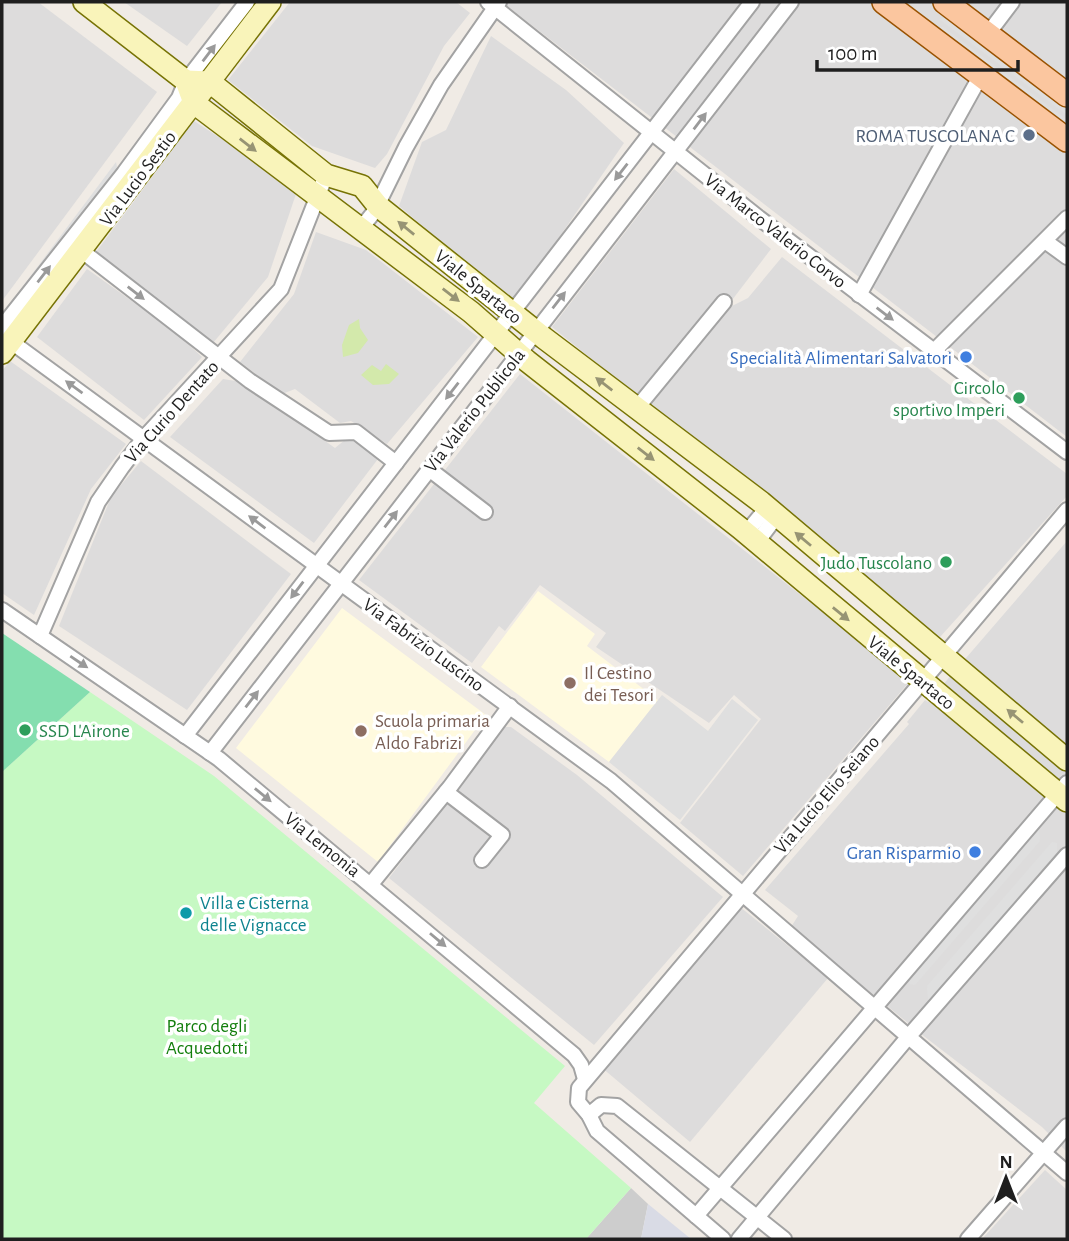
<svg xmlns="http://www.w3.org/2000/svg" width="1069" height="1241" font-family="'Alegreya Sans',sans-serif">
<rect width="100%" height="100%" fill="#f0ebe5"/>
<!-- residential -->
<g fill="#dddcdc">
<path d="M2 2H38L157 92 2 301Z"/>
<path d="M124 2H222L187 46Z"/>
<path d="M290 2H456L470 13 444 46 387 154 375 168 312 146 228 80Z"/>
<path d="M500 2H1067V437L508 7Z"/>
<path d="M491 36 566 90 624 143 514 303 399 206 422 142 446 130Z"/>
<path d="M194 121 298 188 268 277 213 343 96 252Z"/>
<path d="M674 169 771 249 729 304 640 398 552 327Z"/>
<path d="M316 232 366 250 478 337 387 444 351 421 340 423 295 389 282 394 240 362 294 294Z"/>
<path d="M782 257 1067 474V496L940 637 651 405 728 308 748 298Z"/>
<path d="M87 269 174 331 202 357 144 420 37 337Z"/>
<path d="M10 361 126 444 91 489 34 615 2 593V371Z"/>
<path d="M520 374 910 681 743 876 680 823 761 719 734 695 709 723 596 647 606 633 540 585 505 631 499 626 472 663 359 580Z"/>
<path d="M223 379 242 382 335 448 351 435 381 455 314 543 170 437Z"/>
<path d="M141 461 291 574 187 710 59 626 111 497Z"/>
<path d="M1067 541V1152L1042 1127 925 1037 791 927 798 916 765 890 909 724 907 722 925 700 928 702Z"/>
<path d="M505 727H511L577 775 723 897 594 1045 389 878Z"/>
<path d="M740 907 828 978 690 1142 601 1067Z"/>
<path d="M1045 1170 1067 1190V1239H982Z"/>
</g>
<!-- education -->
<g fill="#fffadf">
<path d="M538 591 595 634 587 646 658 700 609 762 481 667Z"/>
<path d="M342 608 486 715 378 862 236 748Z"/>
</g>
<!-- religious -->
<path fill="#cdcdcd" d="M631 1188 648 1204 641 1239H586Z"/>
<!-- grass -->
<g fill="#d3e9ab">
<path d="M359 319 360 328 368 340 358 353 343 357 342 345 349 325Z"/>
<path d="M386 364 399 374 389 384 373 385 361 375 372 365 381 371Z"/>
</g>
<!-- park -->
<path fill="#c6f9c3" d="M90 692 214 776 565 1066 534 1103 631 1188 586 1239H2V772Z"/>
<!-- pitch -->
<path fill="#84deaf" d="M2 633 90 692 2 772Z"/>
<!-- parking -->
<g fill="#dfdfdf">
<path d="M950 16 1067 104V115L939 19Z"/>
<path d="M943 27 1067 120V130L933 29Z"/>
<path d="M116 162 118 172 12 310 11 302Z"/>
<path d="M662 695 708 731 732 699 758 720 680 820 609 762Z"/>
<path d="M1039 826 1040 841 915 985 909 984 910 975Z"/>
<path d="M1052 842 1057 843V852L928 1001 927 986Z"/>
</g>
<!-- plaza -->
<path fill="#d9dbe5" d="M648 1204 691 1239H641Z"/>
<g fill="none" stroke-linecap="round" stroke-linejoin="round">
<defs>
<g id="street">
<path d="M488 2 759 218 1067 452"/>
<path d="M987 35 1012 2"/>
<path d="M355 226 366 222 374 212 406 147 441 85 499 2"/>
<path d="M1045 241 1067 257"/>
<path d="M82 251 250 381 329 433 356 432 396 463"/>
<path d="M859 295 981 75"/>
<path d="M2 327 124 173 179 98 186 81 247 2"/>
<path d="M2 335 611 781 1067 1173"/>
<path d="M934 351 1067 218"/>
<path d="M636 409 724 302"/>
<path d="M429 469 485 512"/>
<path d="M746 533 766 509"/>
<path d="M757 542 776 517"/>
<path d="M2 610 219 759 574 1055 581 1065 585 1079"/>
<path d="M40 636 98 502 122 467 144 438 281 289 326 175"/>
<path d="M185 736 752 2"/>
<path d="M210 753 791 2"/>
<path d="M446 792 502 835 482 860"/>
<path d="M371 884 450 787 510 706"/>
<path d="M589 1115 601 1105 617 1106 784 1239"/>
<path d="M696 1216 1067 783"/>
<path d="M723 1239 597 1131 589 1115 578 1102 579 1088 1067 510"/>
<path d="M739 1239 909 1036 1067 855"/>
<path d="M968 1239 1067 1126"/>
</g>
<g id="secondary">
<path d="M84 2 186 81 194 103 471 312 527 361 740 528 1067 801"/>
<path d="M186 81 210 82 326 175 362 186 378 206 544 338 761 502 1067 760"/>
<path d="M2 353 270 2"/>
</g>
<g id="primary">
<path d="M884 2 1067 140"/>
<path d="M945 2 1067 95"/>
</g>
</defs>
<!-- street casing -->
<use href="#street" stroke="#a3a3a3" stroke-width="18"/>
<!-- secondary casing -->
<use href="#secondary" stroke="#777305" stroke-width="24"/>
<!-- primary casing -->
<use href="#primary" stroke="#995201" stroke-width="26"/>
<!-- street -->
<use href="#street" stroke="#fff" stroke-width="14"/>
<!-- secondary -->
<use href="#secondary" stroke="#f9f4ba" stroke-width="21"/>
<!-- primary -->
<use href="#primary" stroke="#fbc69f" stroke-width="23"/>
</g>
<!-- one-way arrows -->
<defs><path id="oneway-solid" d="M-6-.8H1V-3.2L6.5 0L1 3.2V.8H-6Z" transform="scale(1.75)"/></defs>
<g fill="#9a9a9a">
<use href="#oneway-solid" transform="translate(209 53) rotate(-53)"/>
<use href="#oneway-solid" transform="translate(700 121) rotate(-53)"/>
<use href="#oneway-solid" transform="translate(621 172) rotate(128)"/>
<use href="#oneway-solid" transform="translate(44 274) rotate(-52)"/>
<use href="#oneway-solid" transform="translate(136 293) rotate(38)"/>
<use href="#oneway-solid" transform="translate(559 300) rotate(-52)"/>
<use href="#oneway-solid" transform="translate(885 314) rotate(37)"/>
<use href="#oneway-solid" transform="translate(74 387) rotate(-144)"/>
<use href="#oneway-solid" transform="translate(452 391) rotate(128)"/>
<use href="#oneway-solid" transform="translate(391 519) rotate(-52)"/>
<use href="#oneway-solid" transform="translate(257 522) rotate(-143)"/>
<use href="#oneway-solid" transform="translate(297 590) rotate(127)"/>
<use href="#oneway-solid" transform="translate(79 662) rotate(34)"/>
<use href="#oneway-solid" transform="translate(252 699) rotate(-52)"/>
<use href="#oneway-solid" transform="translate(263 795) rotate(39)"/>
<use href="#oneway-solid" transform="translate(438 940) rotate(40)"/>
</g>
<g fill="#979474">
<use href="#oneway-solid" transform="translate(248 145) rotate(38)"/>
<use href="#oneway-solid" transform="translate(406 228) rotate(-141)"/>
<use href="#oneway-solid" transform="translate(451 295) rotate(38)"/>
<use href="#oneway-solid" transform="translate(604 384) rotate(-142)"/>
<use href="#oneway-solid" transform="translate(646 454) rotate(38)"/>
<use href="#oneway-solid" transform="translate(803 539) rotate(-140)"/>
<use href="#oneway-solid" transform="translate(841 614) rotate(39)"/>
<use href="#oneway-solid" transform="translate(1015 716) rotate(-140)"/>
</g>
<!-- markers -->
<circle fill="#5c6f8a" stroke="#fff" stroke-width="2.5" cx="1029" cy="135" r="7"/>
<g fill="#3f7fe0" stroke="#fff" stroke-width="2.5">
<circle cx="966" cy="357" r="7"/>
<circle cx="975" cy="852" r="7"/>
</g>
<g fill="#2e9e5b" stroke="#fff" stroke-width="2.5">
<circle cx="1019" cy="398" r="7"/>
<circle cx="946" cy="562" r="7"/>
<circle cx="25" cy="730" r="7"/>
</g>
<g fill="#8d6e63" stroke="#fff" stroke-width="2.5">
<circle cx="570" cy="683" r="7"/>
<circle cx="361" cy="731" r="7"/>
</g>
<circle fill="#0f9aa8" stroke="#fff" stroke-width="2.5" cx="186" cy="913" r="7"/>
<g text-anchor="middle" stroke-width="7" stroke-linejoin="round" paint-order="stroke">
<!-- service labels -->
<g font-size="19" fill="#4e5e75" stroke="#fff" text-anchor="end">
<text x="1015" y="142">ROMA TUSCOLANA C</text>
</g>
<!-- street labels -->
<g font-size="19" fill="#1f1f1f" stroke="#fff">
<text transform="translate(137 178) rotate(-53)" y="7">Via Lucio Sestio</text>
<text transform="translate(776 230) rotate(38)" y="7">Via Marco Valerio Corvo</text>
<text transform="translate(479 286) rotate(39)" y="7">Viale Spartaco</text>
<text transform="translate(474 410) rotate(-52)" y="7">Via Valerio Publicola</text>
<text transform="translate(171 411) rotate(-48)" y="7">Via Curio Dentato</text>
<text transform="translate(424 644) rotate(36)" y="7">Via Fabrizio Luscino</text>
<text transform="translate(912 672) rotate(39)" y="7">Viale Spartaco</text>
<text transform="translate(826 794) rotate(-49)" y="7">Via Lucio Elio Seiano</text>
<text transform="translate(323 844) rotate(39)" y="7">Via Lemonia</text>
</g>
<!-- shop labels -->
<g font-size="19" fill="#366cbe" stroke="#fff" text-anchor="end">
<text x="952" y="364">Specialità Alimentari Salvatori</text>
<text x="961" y="859">Gran Risparmio</text>
</g>
<!-- leisure labels -->
<g font-size="19" fill="#27864d" stroke="#fff" text-anchor="end">
<text x="1005" y="394">Circolo<tspan x="1005" dy="22">sportivo Imperi</tspan></text>
<text x="932" y="569">Judo Tuscolano</text>
<text x="39" y="737" text-anchor="start">SSD L'Airone</text>
</g>
<!-- education labels -->
<g font-size="19" fill="#785e54" stroke="#fff" text-anchor="start">
<text x="584" y="679">Il Cestino<tspan x="584" dy="22">dei Tesori</tspan></text>
<text x="375" y="727">Scuola primaria<tspan x="375" dy="22">Aldo Fabrizi</tspan></text>
</g>
<!-- culture labels -->
<g font-size="19" fill="#0d838f" stroke="#fff" text-anchor="start">
<text x="200" y="909">Villa e Cisterna<tspan x="200" dy="22">delle Vignacce</tspan></text>
</g>
<!-- park labels -->
<g font-size="19" fill="#127e0c" stroke="#fff">
<text x="207" y="1032">Parco degli<tspan x="207" dy="22">Acquedotti</tspan></text>
</g>
</g>
<!-- border -->
<rect width="1069" height="1241" fill="none" stroke="#1f1f1f" stroke-width="7"/>
<!-- north arrow -->
<g transform="translate(1006 1178)" stroke="#ffffff" stroke-width="5" paint-order="stroke">
<path d="M0-5L12 26L0 18L-12 26Z" fill="#1f1f1f"/>
<text y="-10" font-size="19" font-weight="bold" text-anchor="middle" fill="#1f1f1f">N</text>
</g>
<!-- scale -->
<path d="M817 60v10h201v-10" fill="none" stroke="#1f1f1f" stroke-width="3.5"/>
<text x="828" y="60" font-size="21" fill="#1f1f1f" stroke="#ffffff" stroke-width="5" paint-order="stroke">100 m</text>
</svg>
